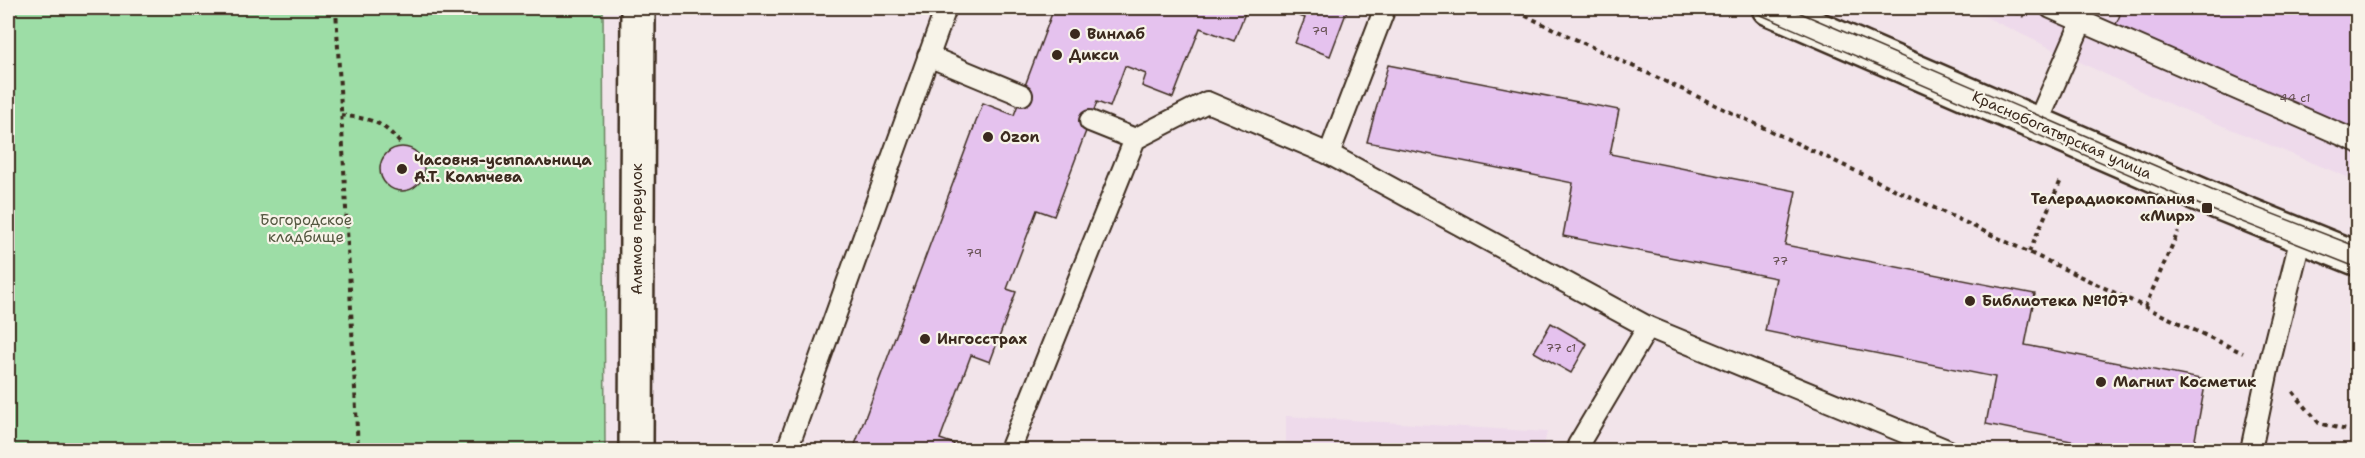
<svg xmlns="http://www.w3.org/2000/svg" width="2365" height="458" font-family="'Shantell Sans',sans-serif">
<rect width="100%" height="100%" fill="#f2e4ea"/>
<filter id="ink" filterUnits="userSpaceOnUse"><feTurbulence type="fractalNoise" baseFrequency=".0167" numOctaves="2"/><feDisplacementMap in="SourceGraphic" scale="12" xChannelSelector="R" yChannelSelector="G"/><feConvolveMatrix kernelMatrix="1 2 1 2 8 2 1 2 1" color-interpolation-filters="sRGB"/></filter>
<g filter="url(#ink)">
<!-- built -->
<g fill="#eedaeb">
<path d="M1967 8H2357V181L2153 97Z"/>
<path d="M1286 416 1547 432 1543 450H1286Z"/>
</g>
<!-- green -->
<path fill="#9ddda6" stroke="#6c8462" stroke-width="1.5" d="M8 8H603L605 450H8Z"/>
<!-- building -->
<g fill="#e5c2ee" stroke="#3b2a1e" stroke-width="1.5">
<path d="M1054 8H1247L1234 41 1200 28 1173 98 1142 86 1146 74 1125 66 1110 107 1097 102 1054 216 1037 210 1007 289 1016 292 990 362 971 355 940 439 954 444 952 450H853L983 103 1014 115Z"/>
<path d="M1277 8H1348L1330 56 1295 43 1305 18Z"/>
<path d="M2026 8H2045L2041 14Z"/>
<path d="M2104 8H2358V153L2108 43 2120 15Z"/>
<path d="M1388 65 1619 110 1610 154 1796 191 1785 245 2035 294 2025 345 2206 380 2193 450H2116L1986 424 1995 377 1765 331 1776 278 1563 236 1573 183 1367 142Z"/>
<circle cx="402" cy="169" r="22"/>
<path d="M1551 323 1587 344 1571 373 1534 352Z"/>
<path d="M2307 445 2331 450H2306Z"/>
</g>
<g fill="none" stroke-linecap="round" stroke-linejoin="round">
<defs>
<g id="service">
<path d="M2051 8 2358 142"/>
<path d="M928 56 1022 95"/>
<path d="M1090 121 1135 139"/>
<path d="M2037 124 2082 21"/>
<path d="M1329 154 1385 8"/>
<path d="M1578 445 1648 327"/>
<path d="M787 450 946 8"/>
<path d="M1010 450 1135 139 1207 102 1329 154 1648 327 1947 450"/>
<path d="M2251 450 2269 365 2301 237"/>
</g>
<path id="minor" d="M636 450 638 8"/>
<path id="secondary" d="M1769 8 2210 199 2358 259"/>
</defs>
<!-- service casing -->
<use href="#service" stroke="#3b2a1e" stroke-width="24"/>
<!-- minor casing -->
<use href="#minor" stroke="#3b2a1e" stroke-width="38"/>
<!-- secondary casing -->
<use href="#secondary" stroke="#3b2a1e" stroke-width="38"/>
<!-- path -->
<g stroke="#3b2a1e" stroke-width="4" stroke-dasharray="4.5 4.5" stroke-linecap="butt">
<path d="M336 8 358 450"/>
<path d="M1509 8 2243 353"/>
<path d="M2006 8 2024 16"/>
<path d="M341 115C372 120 380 119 401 144"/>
<path d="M2029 252 2061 180"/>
<path d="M2145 307 2178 232"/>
<path d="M2293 392 2319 423 2358 433"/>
</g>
<!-- service -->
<use href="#service" stroke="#f7f3e8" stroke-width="20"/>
<!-- minor -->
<use href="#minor" stroke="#f7f3e8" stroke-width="33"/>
<!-- secondary -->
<use href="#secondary" stroke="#f7f3e8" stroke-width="33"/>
<!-- tram -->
<g stroke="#3b2a1e" stroke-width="1.5">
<path d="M1745 8 2207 208 2358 268"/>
<path d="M1789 8 2214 191 2358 247"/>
</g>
</g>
</g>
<!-- markers -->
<g fill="#3b2a1e" stroke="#f7f3e8" stroke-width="2">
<circle cx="1075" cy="34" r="6"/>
<circle cx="1057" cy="55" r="6"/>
<circle cx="988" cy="137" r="6"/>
<circle cx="402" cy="169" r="6"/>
<rect x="2201" y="202" width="12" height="12" rx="3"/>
<circle cx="1970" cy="301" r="6"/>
<circle cx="925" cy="339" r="6"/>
<circle cx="2101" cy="382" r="6"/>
</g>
<g text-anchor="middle" stroke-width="4.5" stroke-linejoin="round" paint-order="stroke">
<!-- number labels -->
<g font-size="12" fill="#665052">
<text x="1320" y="35">79</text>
<text x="2295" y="102">44 с1</text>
<text x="974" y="257">79</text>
<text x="1780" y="265">77</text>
<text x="1561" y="352">77 с1</text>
</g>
<!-- poi labels -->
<g font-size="15" font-weight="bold" fill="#3b2a1e" stroke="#f7f3e8" text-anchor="start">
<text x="1087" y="39">Винлаб</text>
<text x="1069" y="60">Дикси</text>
<text x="1000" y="142">Ozon</text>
<text x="414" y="165">Часовня-усыпальница<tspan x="414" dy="17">А.Т. Колычева</tspan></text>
<text x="2195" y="204" text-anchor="end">Телерадиокомпания<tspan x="2195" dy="17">«Мир»</tspan></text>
<text x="1982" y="306">Библиотека №107</text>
<text x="937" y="344">Ингосстрах</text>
<text x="2113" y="387">Магнит Косметик</text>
</g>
<!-- street labels -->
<g font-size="15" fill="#3b2a1e" stroke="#f7f3e8">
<text transform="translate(2062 135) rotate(24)" y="5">Краснобогатырская улица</text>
<text transform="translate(637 229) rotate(-90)" y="5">Алымов переулок</text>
</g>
<!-- park labels -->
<g font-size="15" fill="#545740" stroke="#f7f3e8">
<text x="306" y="225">Богородское<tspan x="306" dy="17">кладбище</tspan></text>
</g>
</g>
<!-- margin -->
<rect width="2365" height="458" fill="none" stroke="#f7f3e8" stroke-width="30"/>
<rect x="15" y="15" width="2335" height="428" fill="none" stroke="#3b2a1e" stroke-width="2" filter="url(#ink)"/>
</svg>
